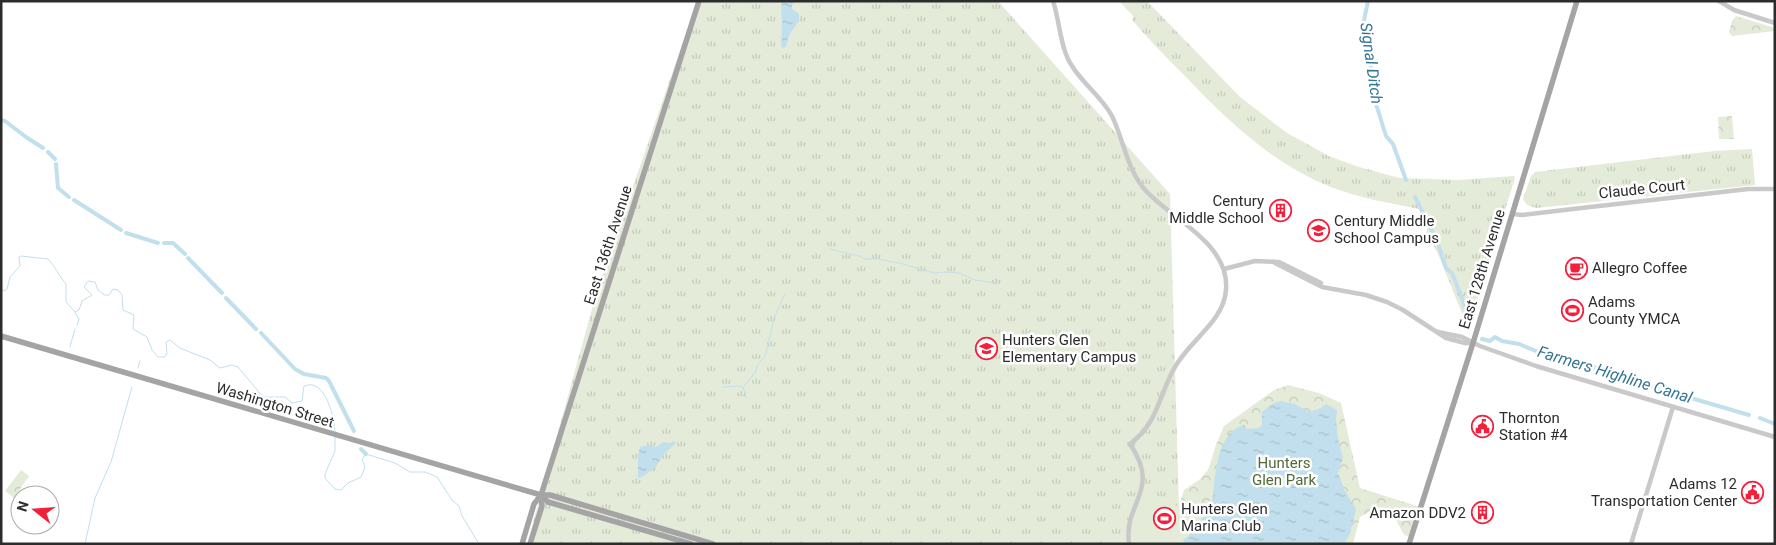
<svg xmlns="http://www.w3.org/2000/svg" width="1776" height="545" font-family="Roboto,sans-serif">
<defs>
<pattern id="grass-tufts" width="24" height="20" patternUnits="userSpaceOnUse" patternTransform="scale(1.25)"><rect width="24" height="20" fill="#e4ebd8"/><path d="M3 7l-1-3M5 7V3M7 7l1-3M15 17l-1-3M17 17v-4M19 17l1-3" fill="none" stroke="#c4caba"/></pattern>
<pattern id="forest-crowns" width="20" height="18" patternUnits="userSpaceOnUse" patternTransform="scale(1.25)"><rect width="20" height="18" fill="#e4ebd8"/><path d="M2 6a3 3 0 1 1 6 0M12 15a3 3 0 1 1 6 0" fill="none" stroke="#c4caba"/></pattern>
<pattern id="water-ripples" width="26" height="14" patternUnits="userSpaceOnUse" patternTransform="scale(1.25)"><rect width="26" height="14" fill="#c2dfed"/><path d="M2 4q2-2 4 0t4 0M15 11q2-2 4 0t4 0" fill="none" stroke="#a7c0cb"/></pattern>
</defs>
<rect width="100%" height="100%" fill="#fff"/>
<!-- grass -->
<g fill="url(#grass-tufts)">
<path d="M697 1H998L1170 194 1180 544H527L597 291Z"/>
<path d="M1119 1H1147L1240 97 1287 133 1329 156 1356 166 1399 178 1459 180 1514 176 1515 178 1468 328 1438 254 1426 233 1428 226 1419 209C1389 203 1359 198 1331 187 1273 164 1229 122 1187 78 1168 59 1149 40 1132 20L1133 16Z"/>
<path d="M1752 149 1755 185 1536 208 1527 205 1523 199 1531 176 1535 172 1714 151Z"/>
</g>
<!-- forest -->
<g fill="url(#forest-crowns)">
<path d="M1736 16 1775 28V31L1732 36 1729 32 1732 21Z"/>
<path d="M1732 116 1734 139H1719L1718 117Z"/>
<path d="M1288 385 1319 393 1341 403 1360 488 1420 507 1411 537 1404 535 1394 516 1373 510 1360 517 1353 544H1178L1188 509 1179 506 1184 490 1199 480 1208 470 1216 445 1224 426 1274 390Z"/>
<path d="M21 470 29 476 14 498 5 491Z"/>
</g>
<!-- garden -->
<path fill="#e4ebd8" d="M1140 494 1187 509 1188 508 1201 511 1196 528 1181 538 1178 544H1129L1128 534Z"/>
<!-- water -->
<g fill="url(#water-ripples)">
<path d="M781 1H795L792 5V9L799 14C800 24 794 26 790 34 788 38 787 43 786 47L783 48 781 47 782 24Z"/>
<path d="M1281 401 1295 404 1309 412 1321 408 1326 404 1337 410 1336 418 1338 439 1343 458 1338 473 1345 491 1356 509 1350 534 1344 544H1185L1183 540 1199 529 1202 518 1210 513C1217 487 1211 435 1244 425L1247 429 1259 428 1262 425V412L1272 404Z"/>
<path d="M673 441 676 443 663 455 656 467 642 477 638 478V455L640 447 648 445 656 447 664 442 670 443Z"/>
</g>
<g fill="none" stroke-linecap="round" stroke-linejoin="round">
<!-- stream -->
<g stroke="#c2dfed" stroke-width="1">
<path d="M830 249 859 256 866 259H878L903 264 934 273 946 272 959 273 975 280 995 283 998 281"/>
<path d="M1 288 4 291 7 289 10 277 20 266 19 257 21 256 48 259C55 266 59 276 66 284V302L75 312 79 310 82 301 92 295 84 287 88 281 95 282 98 290 104 295H109L113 289 118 290 122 295 123 310 134 315 133 329 147 337 152 350 158 357H165L167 353 166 342 170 340 180 348 210 360 220 368 232 365 238 367 263 397H285L292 403 302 401 304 386C325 377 335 418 335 433"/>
<path d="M75 312 79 319 77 325"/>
<path d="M70 347 75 329"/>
<path d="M138 368 140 361"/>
<path d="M723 387 741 386 744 390 746 398"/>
<path d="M743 388 756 371 757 366 766 354 774 318 785 294"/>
<path d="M335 437V451L325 474V478L335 489 341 490 348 483 361 477 365 467 362 459 366 454 395 463 410 472H425L437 477 452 500 459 506 462 516 479 544"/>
<path d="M85 544 95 498 111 462 132 387"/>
</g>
<!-- canal -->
<g stroke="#c2dfed" stroke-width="4">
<path d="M1368 1 1363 25 1371 67 1376 104 1386 136 1393 144 1406 180"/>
<path d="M1 120 5 121 26 137 43 148"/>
<path d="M48 152 55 159"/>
<path d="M56 164 58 188 69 197"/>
<path d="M1415 197 1437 241 1446 268 1452 273 1470 319"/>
<path d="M74 200 121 230"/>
<path d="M126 233 158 243"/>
<path d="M164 243H173L185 254"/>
<path d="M188 258 222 293"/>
<path d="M226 298 256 329"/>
<path d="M261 333 295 369 304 374 326 378 329 381 354 431"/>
<path d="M1482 339 1490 341 1495 337 1502 341 1519 344 1536 351 1545 352 1569 362 1575 361 1643 384 1749 415"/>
<path d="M1760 418 1775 424"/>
<path d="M361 449 366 454"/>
</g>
<!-- minor -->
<g stroke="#c9c9c9" stroke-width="4.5">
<path d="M1053 1C1060 22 1060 48 1072 66 1083 84 1102 97 1112 116 1124 141 1127 170 1146 191 1173 220 1230 244 1226 290 1224 321 1190 340 1175 367 1158 396 1159 422 1130 444 1162 491 1123 502 1129 544"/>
<path d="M1719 1 1734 10 1775 23"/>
<path d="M1513 214 1522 215 1573 209 1748 189H1775"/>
<path d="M1275 263 1322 287 1366 295 1387 302 1403 310 1446 338 1465 343H1471"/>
<path d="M1224 269 1255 261 1279 262 1321 283"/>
<path d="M1438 332 1462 337 1480 346 1536 366 1775 437"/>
<path d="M1631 544 1673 407"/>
</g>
<!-- major -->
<g stroke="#a4a4a4" stroke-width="5.5">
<path d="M1 336 541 495H550L713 544"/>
<path d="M541 495 548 502 691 544"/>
<path d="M522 544 534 504 541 495 699 1"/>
<path d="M530 544 542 506 541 495"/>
<path d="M1409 544 1473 343 1577 1"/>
</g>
</g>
<!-- icons -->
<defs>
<symbol id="building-ring" viewBox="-11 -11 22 22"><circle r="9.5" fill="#fff" stroke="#f2203c" stroke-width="1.5"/><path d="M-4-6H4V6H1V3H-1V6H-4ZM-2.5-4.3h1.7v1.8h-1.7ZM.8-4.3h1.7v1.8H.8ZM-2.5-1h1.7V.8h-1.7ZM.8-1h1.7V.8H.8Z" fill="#f2203c"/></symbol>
<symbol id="school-ring" viewBox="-11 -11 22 22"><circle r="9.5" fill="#fff" stroke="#f2203c" stroke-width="1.5"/><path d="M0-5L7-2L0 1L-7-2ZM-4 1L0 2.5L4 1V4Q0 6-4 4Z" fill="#f2203c"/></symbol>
<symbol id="cafe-ring" viewBox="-11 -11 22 22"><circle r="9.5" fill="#fff" stroke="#f2203c" stroke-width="1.5"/><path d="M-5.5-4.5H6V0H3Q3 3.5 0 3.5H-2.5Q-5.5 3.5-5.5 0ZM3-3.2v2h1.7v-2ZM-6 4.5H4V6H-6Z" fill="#f2203c"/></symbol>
<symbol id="stadium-ring" viewBox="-11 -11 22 22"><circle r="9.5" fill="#fff" stroke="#f2203c" stroke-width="1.5"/><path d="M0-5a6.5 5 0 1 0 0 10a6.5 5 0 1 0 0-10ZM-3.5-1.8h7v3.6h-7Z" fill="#f2203c"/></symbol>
<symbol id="civic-ring" viewBox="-11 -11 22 22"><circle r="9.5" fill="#fff" stroke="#f2203c" stroke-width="1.5"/><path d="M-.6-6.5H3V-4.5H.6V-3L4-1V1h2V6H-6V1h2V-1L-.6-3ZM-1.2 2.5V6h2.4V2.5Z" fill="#f2203c"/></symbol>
</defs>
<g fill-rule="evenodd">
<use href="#building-ring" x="1268" y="198" width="25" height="25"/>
<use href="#school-ring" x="1306" y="218" width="25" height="25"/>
<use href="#cafe-ring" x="1564" y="256" width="25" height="25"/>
<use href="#stadium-ring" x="1560" y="298" width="25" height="25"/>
<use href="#school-ring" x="974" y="336" width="25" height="25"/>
<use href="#civic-ring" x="1470" y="414" width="25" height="25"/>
<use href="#civic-ring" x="1740" y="480" width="25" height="25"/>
<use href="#building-ring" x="1470" y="500" width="25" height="25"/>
<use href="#stadium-ring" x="1152" y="506" width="25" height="25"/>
</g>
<g text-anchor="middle" stroke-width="5" stroke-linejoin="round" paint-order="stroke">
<!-- street labels -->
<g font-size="15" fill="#2c2c2c" stroke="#fff">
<text transform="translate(1642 189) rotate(-6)" y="5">Claude Court</text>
<text transform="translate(608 245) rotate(-72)" y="5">East 136th Avenue</text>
<text transform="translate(1482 269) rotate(-73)" y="5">East 128th Avenue</text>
<text transform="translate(275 405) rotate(17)" y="5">Washington Street</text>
</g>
<!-- poi labels -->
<g font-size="15" fill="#2c2c2c" stroke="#fff" text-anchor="start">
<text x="1264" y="206" text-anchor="end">Century<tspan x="1264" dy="17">Middle School</tspan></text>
<text x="1334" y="226">Century Middle<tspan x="1334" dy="17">School Campus</tspan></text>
<text x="1592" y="273">Allegro Coffee</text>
<text x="1588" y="307">Adams<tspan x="1588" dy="17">County YMCA</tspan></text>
<text x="1002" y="345">Hunters Glen<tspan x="1002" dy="17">Elementary Campus</tspan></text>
<text x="1499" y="423">Thornton<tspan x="1499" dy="17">Station #4</tspan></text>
<text x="1737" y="489" text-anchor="end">Adams 12<tspan x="1737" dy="17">Transportation Center</tspan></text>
<text x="1181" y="514">Hunters Glen<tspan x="1181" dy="17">Marina Club</tspan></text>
<text x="1466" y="518" text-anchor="end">Amazon DDV2</text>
</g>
<!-- park labels -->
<g font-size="15" fill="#526a37" stroke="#fff">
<text x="1284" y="468">Hunters<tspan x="1284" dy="17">Glen Park</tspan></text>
</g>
<!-- water labels -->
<g font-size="16" font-style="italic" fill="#357593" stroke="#fff">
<text transform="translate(1372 63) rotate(82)" y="6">Signal Ditch</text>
<text transform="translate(1615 374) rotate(17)" y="6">Farmers Highline Canal</text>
</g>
</g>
<!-- border -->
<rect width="1776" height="545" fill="none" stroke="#2c2c2c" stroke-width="5"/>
<!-- north arrow -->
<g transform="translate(35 510) rotate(287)"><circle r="24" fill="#ffffff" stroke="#ababab"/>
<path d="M0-4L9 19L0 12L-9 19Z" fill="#f2203c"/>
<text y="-8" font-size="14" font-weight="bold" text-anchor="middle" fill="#2c2c2c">N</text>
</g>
</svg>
